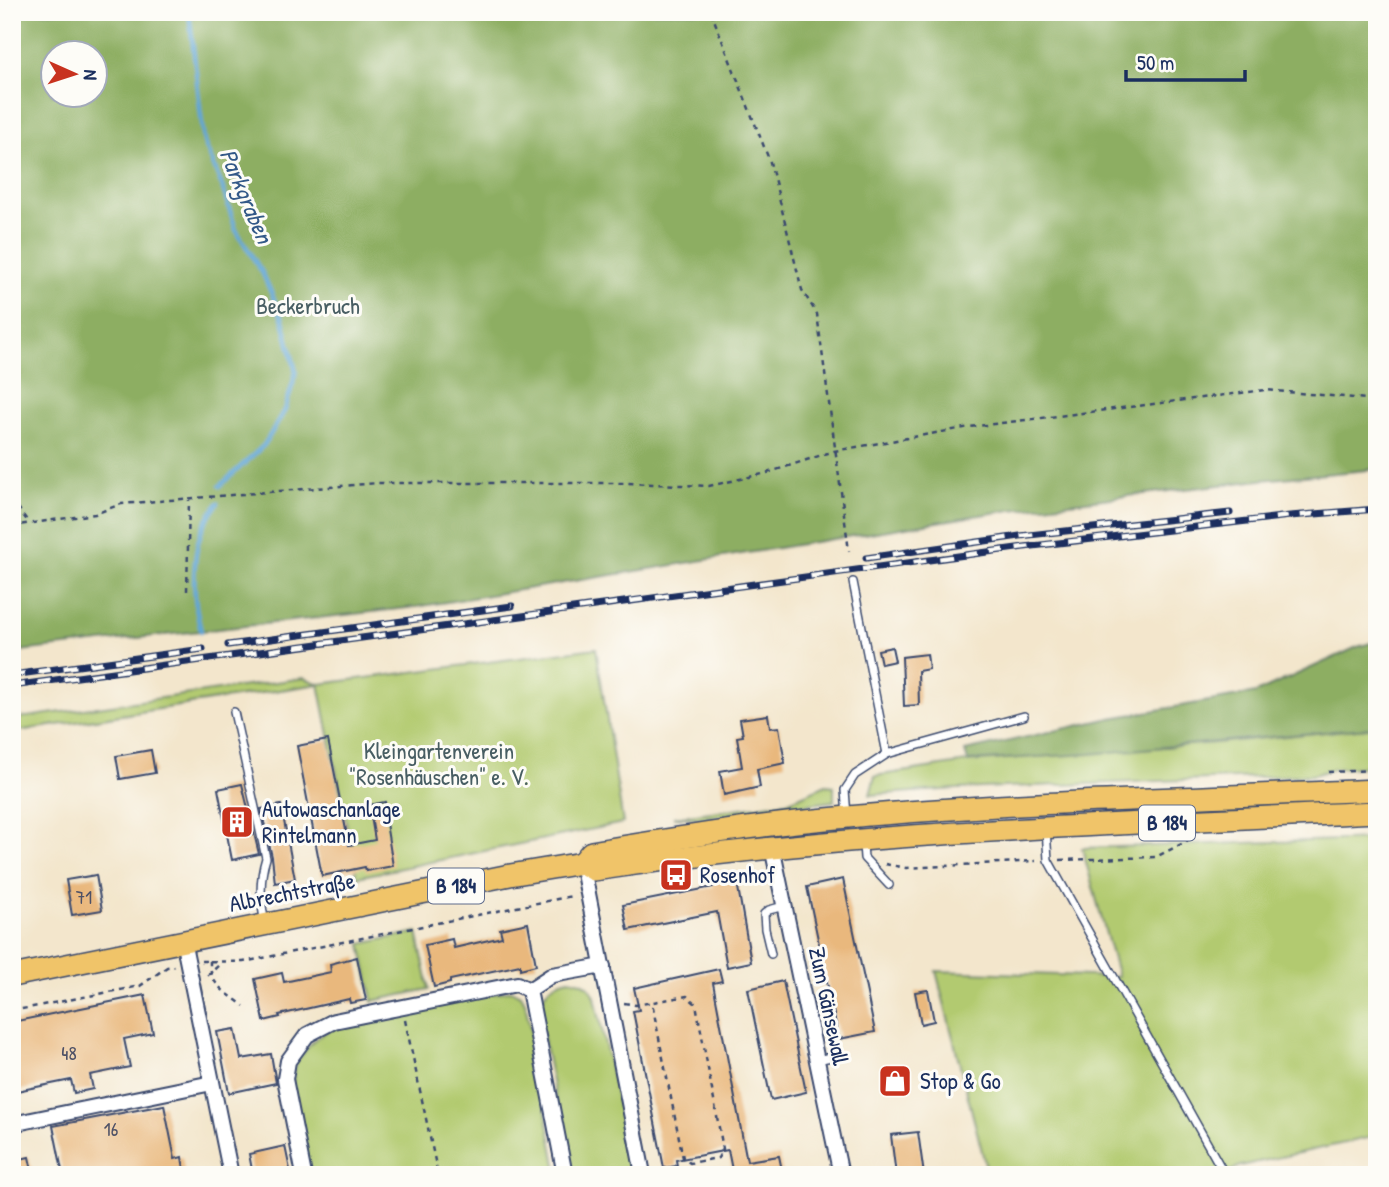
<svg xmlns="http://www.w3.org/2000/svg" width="1389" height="1187" font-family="'Patrick Hand',sans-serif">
<rect width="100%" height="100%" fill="#fdfcf7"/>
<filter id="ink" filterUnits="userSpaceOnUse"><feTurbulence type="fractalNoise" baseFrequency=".0143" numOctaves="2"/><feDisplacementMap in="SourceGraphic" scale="14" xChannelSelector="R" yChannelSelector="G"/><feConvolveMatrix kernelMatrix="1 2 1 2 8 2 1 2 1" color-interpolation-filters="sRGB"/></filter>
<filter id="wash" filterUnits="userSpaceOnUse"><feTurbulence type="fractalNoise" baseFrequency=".00686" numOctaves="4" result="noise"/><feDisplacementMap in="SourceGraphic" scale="28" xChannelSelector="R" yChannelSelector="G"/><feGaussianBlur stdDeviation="1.57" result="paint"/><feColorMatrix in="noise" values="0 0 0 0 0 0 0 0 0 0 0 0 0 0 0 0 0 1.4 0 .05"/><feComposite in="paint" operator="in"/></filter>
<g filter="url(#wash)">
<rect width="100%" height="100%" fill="#f3e6cc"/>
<!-- green -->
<g fill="#b2ca6f" stroke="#667c66" stroke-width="2">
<path d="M596 648 623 823 357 877 319 684 12 732V719L304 678 320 684Z"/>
<path d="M1377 727V766L1333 769 1313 775 957 789 870 795 875 776 967 762 1216 743Z"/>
<path d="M826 785 834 786V801L701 818 673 817 787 802Z"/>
<path d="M1377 839V1136L1240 1166 1224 1175H988L936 971 1118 977 1082 848Z"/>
<path d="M417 932 429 989 373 1001 361 944Z"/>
<path d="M569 979C583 981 589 984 595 997L633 1174 571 1175 540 1022C539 999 544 984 569 979Z"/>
<path d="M511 990 521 995 525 1002 558 1175H308L292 1084 294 1070 298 1059 315 1039 327 1031 341 1025Z"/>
</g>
<!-- forest -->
<g fill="#8dae62" stroke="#546e60" stroke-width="2" fill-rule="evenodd">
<path d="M12 12H1377V469L1261 480 1011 510 416 607 12 652ZM52 52H94V94H52Z"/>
<path d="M1377 641V727L1090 754 968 761 965 751 1111 718 1256 693 1357 647Z"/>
</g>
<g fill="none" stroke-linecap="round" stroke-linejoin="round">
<!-- stream -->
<g stroke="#60a6d6" stroke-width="4.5">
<path d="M189 12 204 142 222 186 236 230 263 274 283 320 296 372 285 410 264 445 220 486"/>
<path d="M201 631C193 601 191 563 201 532 204 522 212 512 218 503"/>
</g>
</g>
<g id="blocks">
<!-- building -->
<g fill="#e9b87d">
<path d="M892 647 895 661 881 664 878 650Z"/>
<path d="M927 654 929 669 918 671 919 705 904 706 902 657Z"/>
<path d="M768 715 770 728 779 727 785 763 757 769 760 787 724 795 720 771 742 767 737 737 743 736 740 719Z"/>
<path d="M328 740 349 845 375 840 369 805 385 802 387 817H385L393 866 366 871 365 867 322 876 297 746Z"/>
<path d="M151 750 155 773 120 779 116 756Z"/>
<path d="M242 784 259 854 232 860 218 789Z"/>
<path d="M281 805 295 879 275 883 272 857 261 809Z"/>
<path d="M96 875 102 910 72 915 66 880Z"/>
<path d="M736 876 751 962 727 967 717 912 628 930 623 905 713 887 712 881Z"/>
<path d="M843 879 875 1032 839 1039 807 887Z"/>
<path d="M528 923 536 965 520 969V965L450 980V983L434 987 425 945 452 939 454 948 502 937 500 929Z"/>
<path d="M357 957 366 1000 350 1003 349 999 279 1015 280 1017 264 1021 255 979 282 973 284 982 331 972 330 964Z"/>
<path d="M719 969 722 981 713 983 747 1161 779 1156 783 1175H733L728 1150 676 1160 677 1166 664 1168 633 1011 639 1010 634 988Z"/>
<path d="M783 981 806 1092 771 1100 748 989Z"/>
<path d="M928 990 934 1021 921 1024 915 992Z"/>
<path d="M145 995 153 1033 124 1039 130 1067 90 1075 93 1089 74 1093 71 1080 12 1092V1022Z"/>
<path d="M235 1029 241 1059 271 1054 276 1083 229 1093 217 1032Z"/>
<path d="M164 1105 175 1159 182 1157 185 1175H63L53 1126Z"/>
<path d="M918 1132 924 1175H896L891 1135Z"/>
<path d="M285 1146 290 1170 285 1172 286 1175H253L249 1154Z"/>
<path d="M29 1157 33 1175H12V1161Z"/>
</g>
</g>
</g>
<g filter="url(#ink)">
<use href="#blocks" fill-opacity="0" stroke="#3b4a6e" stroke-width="2"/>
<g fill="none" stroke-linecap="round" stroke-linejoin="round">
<defs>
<g id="lane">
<path d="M853 582 887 754"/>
<path d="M234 712 266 858C259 880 260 901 265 923"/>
<path d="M847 816 845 790 855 775 887 754 1024 716"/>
<path d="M1046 829 1048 860 1225 1175"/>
<path d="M863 844 864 858 889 885"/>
<path d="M771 954 765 929 764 914 769 910 784 906"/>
<path d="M817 1060 831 1057"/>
</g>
<g id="street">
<path d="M772 847 841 1175"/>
<path d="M582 863 643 1174"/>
<path d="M183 940 231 1175"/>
<path d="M529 990 565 1175"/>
<path d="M12 1124 212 1083"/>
<path d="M304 1175 285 1079 288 1061 307 1035 334 1021 517 984 529 990 552 975 603 966"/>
</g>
<g id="primary">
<path d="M582 863 591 852C676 838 762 824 848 817 1024 801 1201 798 1377 790"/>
<path d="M12 976 510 875 582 863 594 870C853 831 1115 825 1377 812"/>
</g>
</defs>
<!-- lane casing -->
<use href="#lane" stroke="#3b4a6e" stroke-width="10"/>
<!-- street casing -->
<use href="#street" stroke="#3b4a6e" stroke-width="18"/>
<!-- primary casing -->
<use href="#primary" stroke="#3b4a6e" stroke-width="24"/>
<!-- path -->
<g stroke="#3b4a6e" stroke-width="2.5" stroke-dasharray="5 5" stroke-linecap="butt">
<path d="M711 12 770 162 802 290 817 314 849 551"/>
<path d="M12 499 28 522"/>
<path d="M12 526 95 514 121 504 378 483H626L709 486 767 473 834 451 970 427 1265 390 1377 400"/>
<path d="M187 591 189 500"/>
<path d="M1328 772 1377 770"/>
<path d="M1060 860 1156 857 1189 840"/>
<path d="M885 864 906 868 1036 861"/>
<path d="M210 960C209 986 225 991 244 1006"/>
<path d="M201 961 243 962 572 896"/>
<path d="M207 976 220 964"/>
<path d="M624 1003 636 1005 687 996 696 1004 723 1149 718 1158 690 1163 683 1158 652 1003"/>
<path d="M12 1011 140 986 167 967 174 966"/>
<path d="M405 1020 438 1175"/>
</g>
<!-- lane -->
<use href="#lane" stroke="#fff" stroke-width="7"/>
<!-- street -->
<use href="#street" stroke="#fff" stroke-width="14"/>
<!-- primary -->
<use href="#primary" stroke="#f0c469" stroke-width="21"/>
<defs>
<g id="rail">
<path d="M866 558 1020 536 1230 513"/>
<path d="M228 645 512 606"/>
<path d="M12 675 203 649"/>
<path d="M12 686 1024 547 1290 516 1377 509"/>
</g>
</defs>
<!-- rail casing -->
<use href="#rail" stroke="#1b2f5e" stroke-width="7"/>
<!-- rail -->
<use href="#rail" stroke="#fdfcf7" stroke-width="4.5" stroke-dasharray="13" stroke-linecap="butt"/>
</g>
</g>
<!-- icons -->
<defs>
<symbol id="building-square" viewBox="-11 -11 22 22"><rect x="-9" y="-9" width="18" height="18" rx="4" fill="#c8321e" stroke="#fdfcf7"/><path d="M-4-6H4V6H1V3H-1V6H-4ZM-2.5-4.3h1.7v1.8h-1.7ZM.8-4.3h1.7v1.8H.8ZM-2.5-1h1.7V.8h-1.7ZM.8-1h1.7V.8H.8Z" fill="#fff"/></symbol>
<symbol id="bus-square" viewBox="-11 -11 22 22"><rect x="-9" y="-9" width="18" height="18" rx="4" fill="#c8321e" stroke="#fdfcf7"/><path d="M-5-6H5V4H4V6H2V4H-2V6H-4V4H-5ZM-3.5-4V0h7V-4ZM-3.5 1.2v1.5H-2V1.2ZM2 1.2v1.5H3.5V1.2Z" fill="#fff"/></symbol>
<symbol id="shop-square" viewBox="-11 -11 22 22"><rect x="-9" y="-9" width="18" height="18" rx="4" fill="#c8321e" stroke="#fdfcf7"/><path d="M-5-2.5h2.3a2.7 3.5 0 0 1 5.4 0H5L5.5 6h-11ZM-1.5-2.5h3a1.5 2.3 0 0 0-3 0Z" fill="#fff"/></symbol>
</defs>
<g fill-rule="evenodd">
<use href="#building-square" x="218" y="803" width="38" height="38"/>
<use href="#bus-square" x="657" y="856" width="38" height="38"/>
<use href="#shop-square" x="876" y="1062" width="38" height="38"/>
</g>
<g text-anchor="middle" stroke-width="6" stroke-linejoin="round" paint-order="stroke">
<!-- number labels -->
<g font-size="19" fill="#4e5166">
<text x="84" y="904">71</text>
<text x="69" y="1060">48</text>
<text x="111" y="1136">16</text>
</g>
<!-- shield labels -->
<g fill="#fdfcf7" stroke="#5f6c8c" stroke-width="2">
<rect x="1139" y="805.5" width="56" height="35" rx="5"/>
<rect x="428" y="868.5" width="56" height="35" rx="5"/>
</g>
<g font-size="21" font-weight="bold" fill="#1b2f5e">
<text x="1167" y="830">B 184</text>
<text x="456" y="893">B 184</text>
</g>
<!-- park labels -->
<g font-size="23" fill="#485e63" stroke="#fdfcf7">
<text x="308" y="314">Beckerbruch</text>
<text x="439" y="759">Kleingartenverein<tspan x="439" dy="26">"Rosenhäuschen" e. V.</tspan></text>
</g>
<!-- poi labels -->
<g font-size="23" fill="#1b2f5e" stroke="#fdfcf7" text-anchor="start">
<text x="262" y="817">Autowaschanlage<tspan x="262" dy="26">Rintelmann</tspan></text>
<text x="700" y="883">Rosenhof</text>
<text x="920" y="1089">Stop &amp; Go</text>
</g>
<!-- street labels -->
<g font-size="23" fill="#1b2f5e" stroke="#fdfcf7">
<text transform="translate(292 892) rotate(-11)" y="8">Albrechtstraße</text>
<text transform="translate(829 1006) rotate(78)" y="8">Zum Gänsewall</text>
</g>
<!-- water labels -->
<g font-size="24" font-style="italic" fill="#335988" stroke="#fdfcf7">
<text transform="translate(246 196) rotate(67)" y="8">Parkgraben</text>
</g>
</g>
<!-- margin -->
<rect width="1389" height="1187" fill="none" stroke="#fdfcf7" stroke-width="42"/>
<!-- north arrow -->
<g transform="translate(74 74) rotate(93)"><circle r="33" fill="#fdfcf7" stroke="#a3aaba" stroke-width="2"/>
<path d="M0-5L12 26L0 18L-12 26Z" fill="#c8321e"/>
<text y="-10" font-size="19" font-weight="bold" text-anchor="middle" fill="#1b2f5e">N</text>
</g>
<!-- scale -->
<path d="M1126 70v10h119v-10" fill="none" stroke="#1b2f5e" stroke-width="3.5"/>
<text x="1137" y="70" font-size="21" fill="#1b2f5e" stroke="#fdfcf7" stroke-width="5" paint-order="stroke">50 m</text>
</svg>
